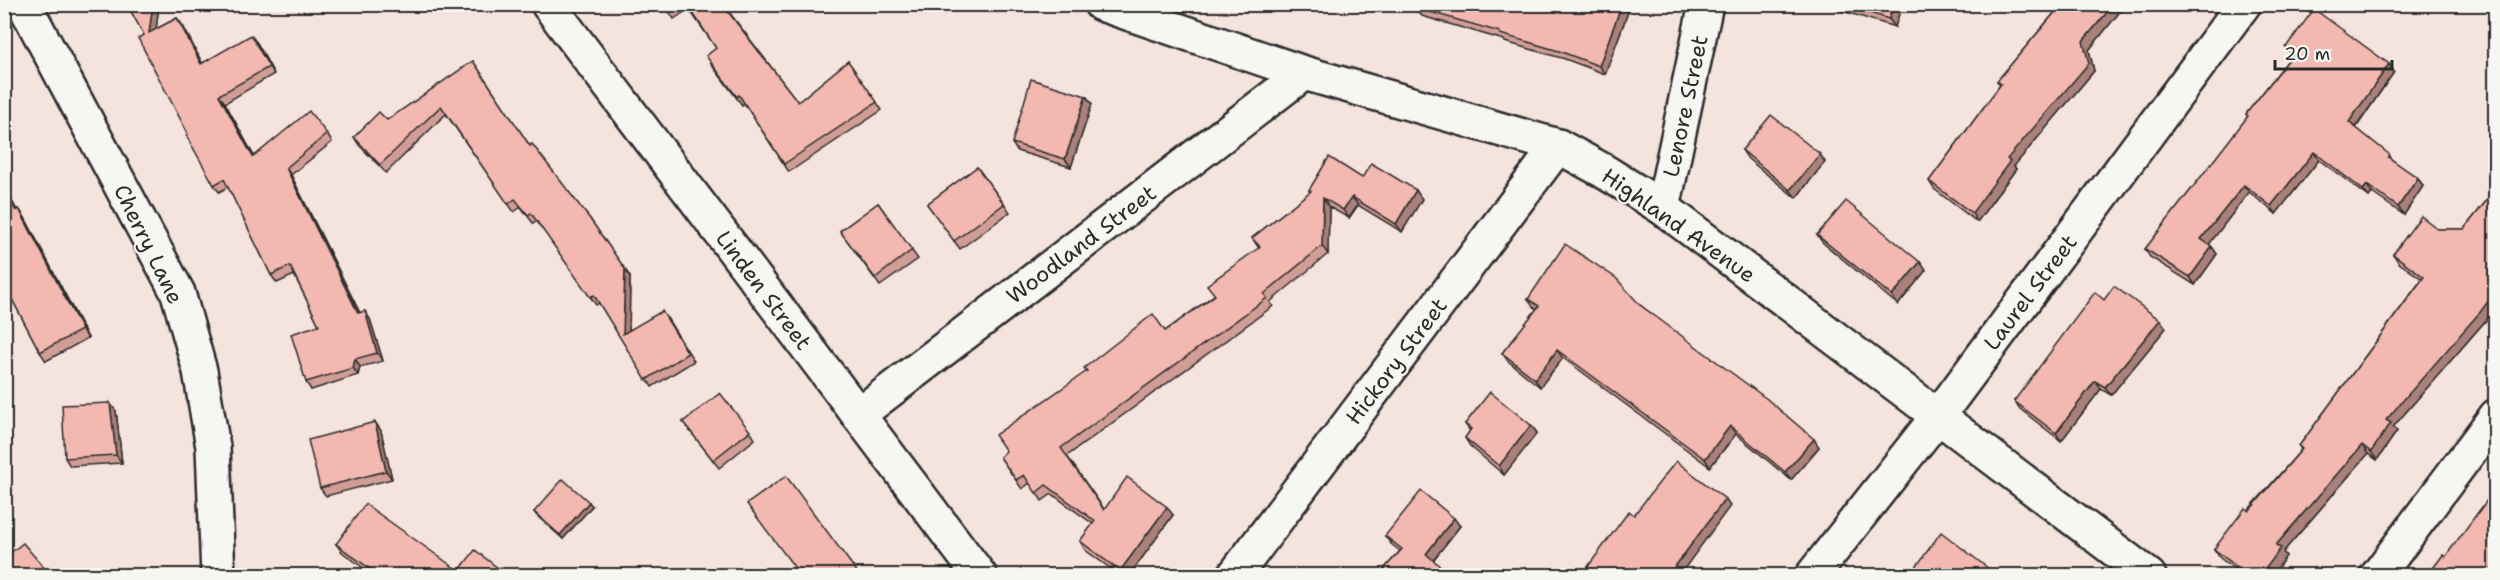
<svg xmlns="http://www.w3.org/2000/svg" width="2500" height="580" font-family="'Shantell Sans',sans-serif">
<rect width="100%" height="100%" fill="#f5e3de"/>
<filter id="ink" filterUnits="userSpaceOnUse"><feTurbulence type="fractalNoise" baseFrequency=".0167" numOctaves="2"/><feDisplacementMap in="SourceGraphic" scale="12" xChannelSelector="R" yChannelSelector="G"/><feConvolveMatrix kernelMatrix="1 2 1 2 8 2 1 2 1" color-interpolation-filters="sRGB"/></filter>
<g filter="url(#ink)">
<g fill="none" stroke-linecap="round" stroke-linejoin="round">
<defs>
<g id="minor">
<path d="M24 4 178 293 200 371 213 447 218 576"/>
<path d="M548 4 980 576"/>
<path d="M1101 4 1304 73 1558 146 1602 170 1663 208 2149 576"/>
<path d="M1663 208 1706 4"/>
<path d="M858 415 1304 73"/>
<path d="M1234 576 1558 146"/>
<path d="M1812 576 1938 416 2244 4"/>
<path d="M2377 576 2496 416"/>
</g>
</defs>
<!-- minor casing -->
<use href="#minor" stroke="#2b2b2b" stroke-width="38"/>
<!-- minor -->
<use href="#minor" stroke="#f6f6f2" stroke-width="33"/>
</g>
<!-- wall -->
<g fill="#d19e96" stroke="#2b2b2b" stroke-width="1.5">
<path d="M127 4H159L156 29 177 18 183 26 202 63 257 43 274 74 225 103 254 156 327 134 332 142 291 175 360 313 370 319 383 361 360 367 358 375 311 390 306 382 319 325 294 275 277 283 271 275 228 187 219 192 214 185 144 35Z"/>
<path d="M664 4H723L798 102 848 61 882 110 789 172 744 103 742 105 711 64 716 48 689 9 674 19Z"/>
<path d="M1415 4H1631L1605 74 1565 59 1505 42 1504 40 1422 16 1416 8 1417 5Z"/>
<path d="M1828 4H1902L1895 27 1829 7Z"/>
<path d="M2060 4H2126L2089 50 2094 71 2014 166 2016 169 1977 222 1934 189 1929 181 2000 85 1997 81 2061 5Z"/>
<path d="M2286 47 2389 64 2394 72 2356 128 2395 162 2418 178 2423 186 2404 215 2372 193 2369 197 2319 160 2276 214 2249 192 2209 244 2212 247 2217 254 2195 285 2150 257 2145 249 2248 117 2246 114 2292 55Z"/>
<path d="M473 61 530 146 590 219 630 277 629 330 667 318 694 361 652 387 599 303 596 305 537 221 533 223 521 207 514 212 446 114 386 173 359 145 354 137 387 120Z"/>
<path d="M1086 96 1092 104 1071 167 1017 151 1012 143Z"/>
<path d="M1742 150 1825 162 1796 198 1748 159Z"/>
<path d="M977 167 1010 212 960 249 927 204Z"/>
<path d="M1362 178 1422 199 1402 232 1358 205 1349 218 1329 207 1328 254 1270 302 1273 306 1067 456 1104 509 1173 515 1129 576H1121L1085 550 1080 541 1093 524 1052 494 1042 501 1030 483 1022 489 1000 457 1165 331 1214 295 1259 248 1252 238 1310 192 1309 190Z"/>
<path d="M4 187 17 210 19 209 25 218 88 338 46 361 40 352 4 284Z"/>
<path d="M2496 189V307L2487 319 2393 427 2397 431 2377 460 2368 454 2283 552 2286 556 2272 576H2244L2220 558 2214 549 2301 450 2299 446 2422 279 2399 263 2393 254 2438 229H2464Z"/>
<path d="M878 203 918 259 880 286 840 231Z"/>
<path d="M1817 235 1920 262 1926 270 1898 305 1823 243Z"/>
<path d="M1528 299 1640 305 1819 447 1791 480 1736 434 1710 467 1563 358 1540 387 1508 361 1502 353 1537 309 1533 307Z"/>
<path d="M2104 300 2160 320 2166 328 2111 395 2101 389 2061 441 2020 409 2014 401Z"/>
<path d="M116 411 122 463 70 466 65 458Z"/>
<path d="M375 422 381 431 392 479 326 496 320 488Z"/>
<path d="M683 422 750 431 755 439 719 468Z"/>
<path d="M1465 424 1531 425 1537 433 1504 475 1470 446 1465 438 1470 431Z"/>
<path d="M592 506 563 539 537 516 534 512Z"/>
<path d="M1460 526 1433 560 1452 576H1389L1384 569 1400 551 1391 544 1385 536Z"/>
<path d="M336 544 459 571 508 576H374L342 552Z"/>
</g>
<!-- shaded-wall -->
<g fill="#aa817a" stroke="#2b2b2b" stroke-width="1.5">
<path d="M153 4H159L155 40 149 33Z"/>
<path d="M1622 4H1631L1605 74 1599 66Z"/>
<path d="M1893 4H1902L1895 27 1889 19Z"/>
<path d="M2114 4H2126L2089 50 2094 71 2014 166 2016 169 1977 222 1972 213 2083 41Z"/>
<path d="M177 18 183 26 207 72 201 64Z"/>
<path d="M251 35 257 43 274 74 269 67Z"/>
<path d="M2389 64 2394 72 2354 130 2349 122Z"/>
<path d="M219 95 225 103 258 164 253 157Z"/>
<path d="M1086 96 1092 104 1071 167 1065 159Z"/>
<path d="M2314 152 2319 160 2276 214 2271 206Z"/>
<path d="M1820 154 1825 162 1796 198 1790 190Z"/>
<path d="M286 168 291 175 364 321 358 313Z"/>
<path d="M2418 178 2423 186 2404 215 2398 207Z"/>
<path d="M2244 185 2249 192 2207 247 2201 239Z"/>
<path d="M2367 185 2372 193 2369 197 2363 190Z"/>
<path d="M4 187 21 219 16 211 4 190Z"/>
<path d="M1416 190 1422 199 1402 232 1396 224Z"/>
<path d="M1352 197 1358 205 1349 218 1343 210Z"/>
<path d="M1323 198 1329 207 1328 254 1322 246Z"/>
<path d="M19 209 25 218 88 338 82 330Z"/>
<path d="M2212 247 2217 254 2195 285 2190 277Z"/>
<path d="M1920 262 1926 270 1898 305 1892 296Z"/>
<path d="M625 269 630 277 629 342 623 334Z"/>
<path d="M2496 291V307L2487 319 2393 427 2397 431 2377 460 2371 452 2386 420Z"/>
<path d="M365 311 370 319 383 361 377 353Z"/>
<path d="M2160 320 2166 328 2111 395 2105 387Z"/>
<path d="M1557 350 1563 358 1540 387 1535 379Z"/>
<path d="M355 359 360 367 358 375 353 368Z"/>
<path d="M2095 381 2101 389 2061 441 2056 433Z"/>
<path d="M110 403 116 411 122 463 116 455Z"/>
<path d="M375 422 381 431 392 479 386 471Z"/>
<path d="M1531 425 1537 433 1504 475 1499 466Z"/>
<path d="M1730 426 1736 434 1710 467 1705 459Z"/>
<path d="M1814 439 1819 447 1791 480 1785 472Z"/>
<path d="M2362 445 2368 454 2283 552 2286 556 2272 576H2260L2276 545Z"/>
<path d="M1725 499 1730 506 1679 576H1668Z"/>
<path d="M589 502 592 506 563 539 560 535Z"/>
<path d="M1167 507 1173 515 1129 576H1123L1120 571Z"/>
<path d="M1454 518 1460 526 1431 563 1426 554Z"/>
</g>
<!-- building -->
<g fill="#f3b8af" stroke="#2b2b2b" stroke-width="1.5">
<path d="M127 4H153L149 33 177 18 201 64 251 35 269 67 219 95 253 157 309 111 327 134 286 168 358 313 365 311 377 353 355 359 353 368 306 382 291 334 319 325 290 266 271 275 224 179 214 185 186 135 188 134 138 38 144 35Z"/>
<path d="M664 4H678L668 11Z"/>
<path d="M687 4H722L798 102 848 61 877 102 784 164 739 95 737 97 706 56 716 48Z"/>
<path d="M1417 4H1622L1599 66 1559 51 1500 34V32L1416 8Z"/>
<path d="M1842 4H1893L1889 19Z"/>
<path d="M2062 4H2114L2083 41 2089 63 2007 159 2010 161 1972 213 1929 181 2001 84 1997 81Z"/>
<path d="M2314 9 2389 64 2349 122 2390 155 2388 157 2418 178 2398 207 2367 185 2363 190 2314 152 2271 206 2244 185 2201 239 2212 247 2190 277 2145 249 2248 116 2246 114 2294 53 2286 47Z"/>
<path d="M473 61 530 146 532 144 590 219 625 269 623 334 662 311 688 353 646 380 594 295 590 297 531 213 528 215 515 199 508 204 441 106 380 165 354 137 379 112 387 120Z"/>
<path d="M1031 79 1086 96 1065 159 1012 143Z"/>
<path d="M1771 115 1820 154 1790 190 1742 150Z"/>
<path d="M1329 157 1362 178 1371 163 1416 190 1396 224 1352 197 1343 210 1323 198 1322 246 1264 294 1267 298 1061 448 1104 510 1127 477 1167 507 1120 571 1080 541 1095 521 1046 485 1036 493 1024 475 1016 480 1000 457 1006 451 995 435 1087 371 1084 368 1153 314 1165 331 1215 295 1207 285 1260 247 1252 238 1311 191 1309 190Z"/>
<path d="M977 167 1004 204 954 241 927 204Z"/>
<path d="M2496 189V291L2481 311 2386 420 2391 423 2371 452 2362 445 2276 545 2281 548 2260 576H2249L2214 549 2245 508 2249 511 2302 449 2299 446 2424 277 2393 254 2421 216 2438 229H2464Z"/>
<path d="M4 190 16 211 19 209 82 330 40 352 4 284Z"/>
<path d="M1846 201 1920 262 1892 296 1817 235Z"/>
<path d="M878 203 912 250 875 278 840 231Z"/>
<path d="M1565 244 1616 278 1640 305 1767 399 1814 439 1785 472 1730 426 1705 459 1557 350 1535 379 1502 353 1539 306 1528 299Z"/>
<path d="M2114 286 2160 320 2105 387 2095 381 2056 433 2014 401 2095 292 2104 300Z"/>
<path d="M1490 392 1531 425 1499 466 1465 438 1471 429 1465 424Z"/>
<path d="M720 393 750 431 713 460 683 422Z"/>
<path d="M110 403 116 455 65 458 62 405Z"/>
<path d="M375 422 386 471 320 488 308 440Z"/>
<path d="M1676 461 1725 499 1668 576H1581L1629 511 1634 515Z"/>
<path d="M786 476 860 576H801L747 504Z"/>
<path d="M563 479 589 502 560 535 534 512Z"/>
<path d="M2496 488V576H2427L2443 555 2445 557Z"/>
<path d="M1421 491 1454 518 1426 554 1452 576H1392L1384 569 1402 549 1385 536Z"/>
<path d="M365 504 459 571 475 550 508 576H380L336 544Z"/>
<path d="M1941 532 1997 575 1996 576H1919L1913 571Z"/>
<path d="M23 543 51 576H4V558Z"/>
</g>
</g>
<g text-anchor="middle" stroke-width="4.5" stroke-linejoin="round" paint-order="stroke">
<!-- street labels -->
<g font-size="22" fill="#2b2b2b" stroke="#f6f6f2">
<text transform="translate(1685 106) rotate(-78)" y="8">Lenore Street</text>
<text transform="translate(1679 225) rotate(35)" y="8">Highland Avenue</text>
<text transform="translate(149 244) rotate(64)" y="8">Cherry Lane</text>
<text transform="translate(1081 244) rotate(-37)" y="8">Woodland Street</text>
<text transform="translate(764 290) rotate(53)" y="8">Linden Street</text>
<text transform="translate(2030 292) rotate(-53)" y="8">Laurel Street</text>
<text transform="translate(1396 361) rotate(-53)" y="8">Hickory Street</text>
</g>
</g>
<!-- margin -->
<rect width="2500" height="580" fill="none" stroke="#f6f6f2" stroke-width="24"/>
<rect x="12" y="12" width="2476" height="556" fill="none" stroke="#2b2b2b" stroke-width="2" filter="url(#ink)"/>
<!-- scale -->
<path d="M2275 60v9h117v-9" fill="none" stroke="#2b2b2b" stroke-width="3"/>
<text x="2284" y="60" font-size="18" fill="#2b2b2b" stroke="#f6f6f2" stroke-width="4.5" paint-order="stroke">20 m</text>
</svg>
